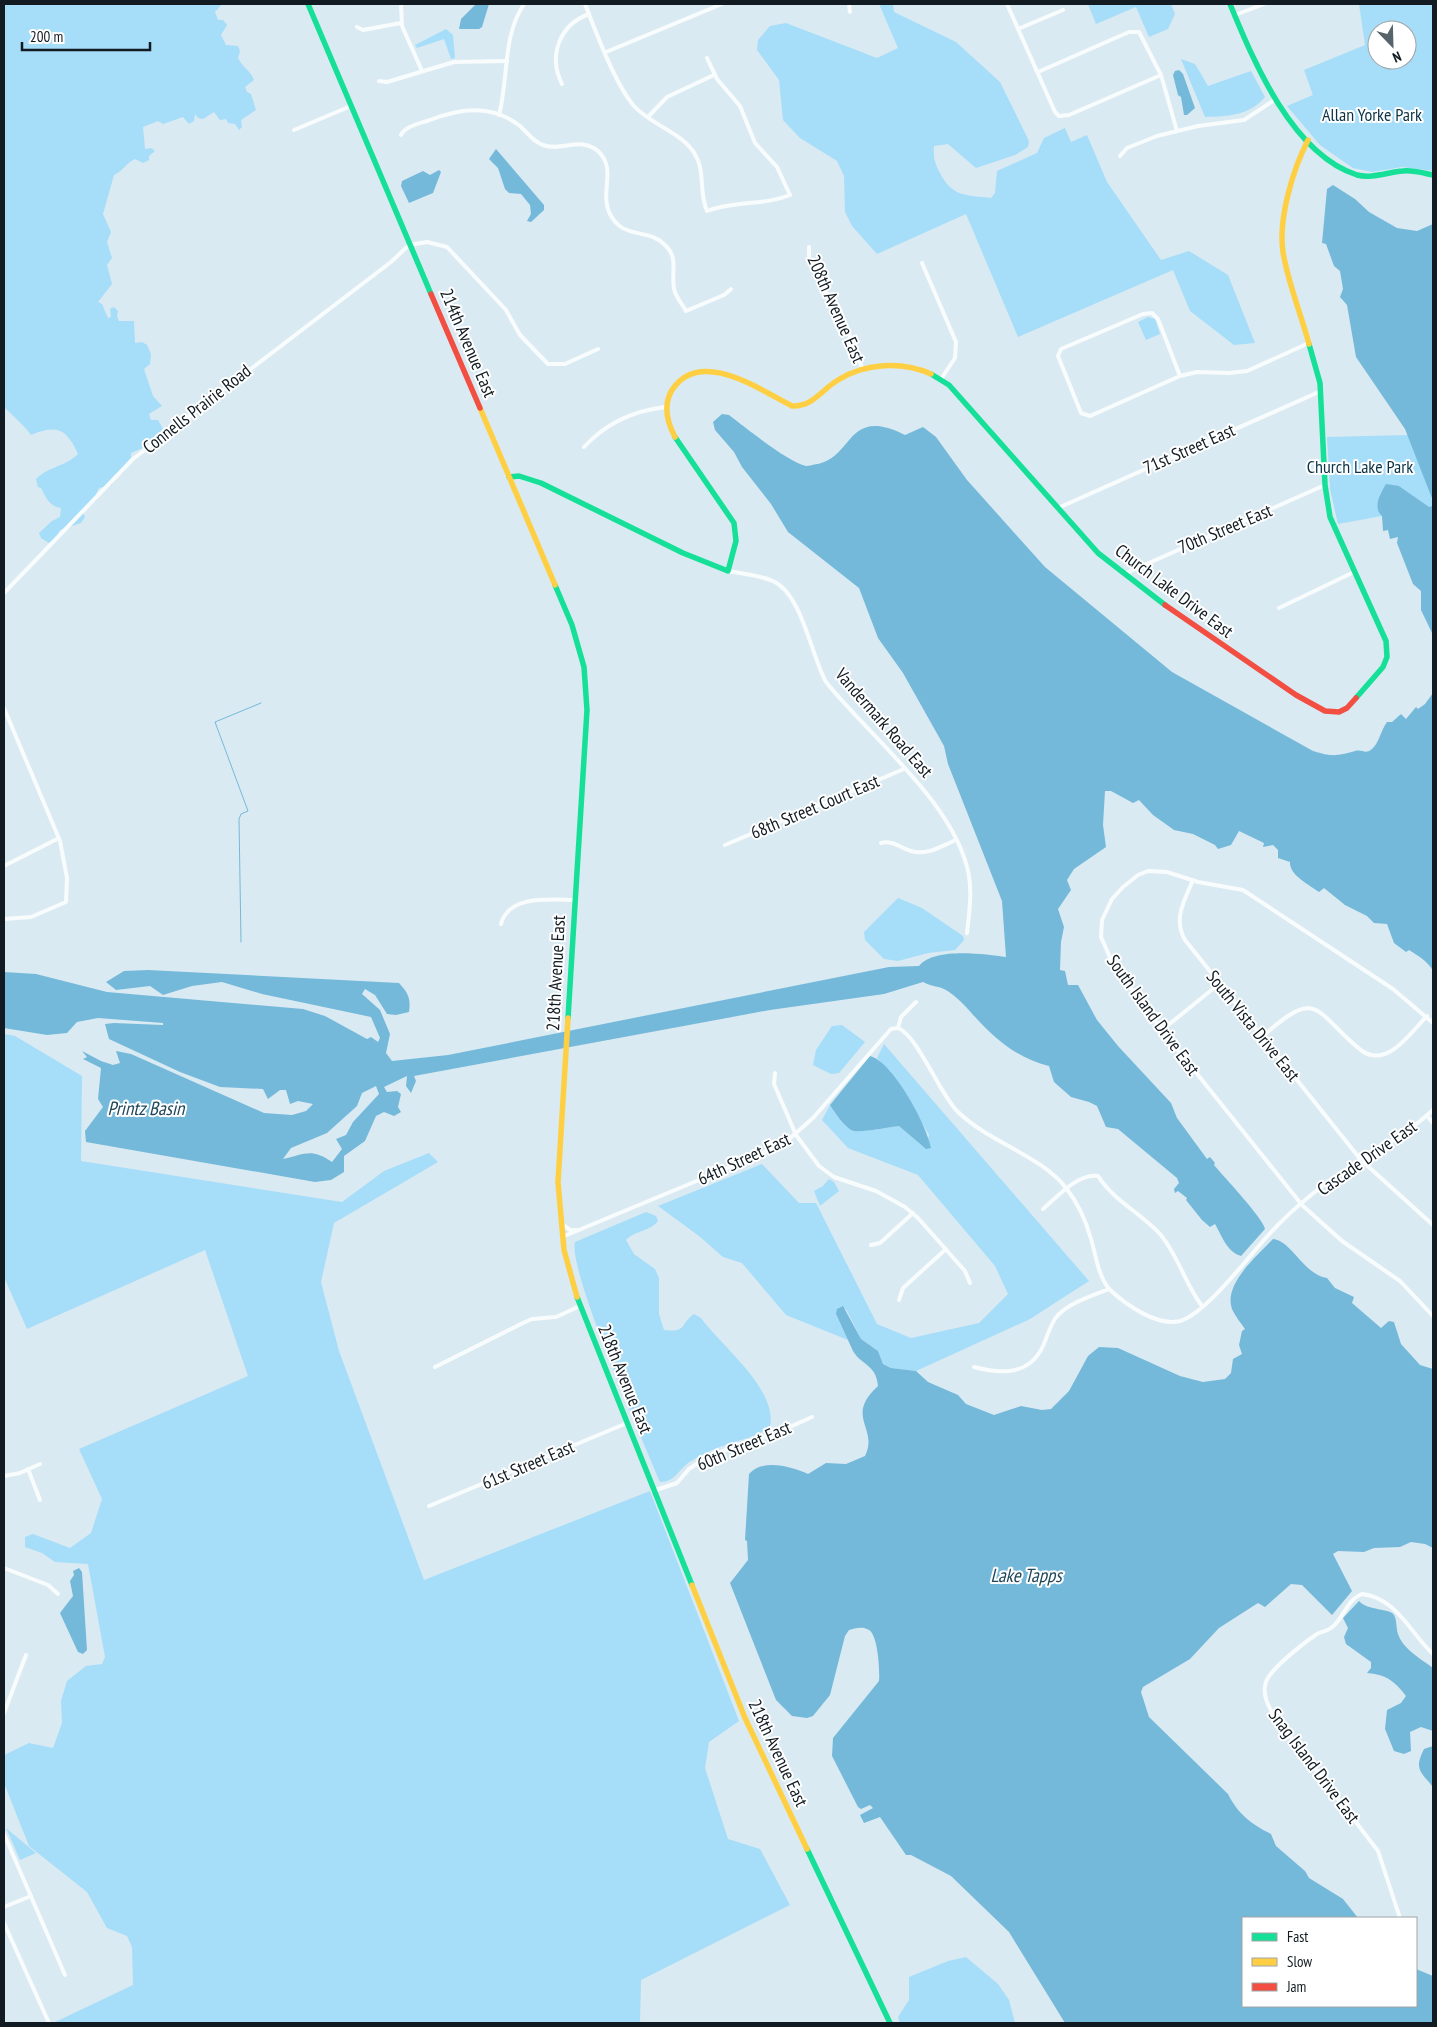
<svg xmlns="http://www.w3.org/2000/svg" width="1437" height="2027" font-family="'PT Sans Narrow',sans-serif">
<rect width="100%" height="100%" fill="#daeaf2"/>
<!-- green -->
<g fill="#a6ddf9" fill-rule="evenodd">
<path d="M4 4H222L215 12 218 20H223L227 25 221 35 226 45 238 46 240 51 238 58C242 67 250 70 254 80L245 87 247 92 251 94 256 110 241 120 242 127 239 130 235 124 228 123 226 119 220 120 214 112 203 119 198 118 195 114 194 121 189 124 183 117 163 124 158 121 143 127 145 149 151 148 155 151 149 156V160L143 163 135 159C126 163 123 171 114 175L103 214 111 232 107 242 112 258 107 265 112 284 98 302 102 304 108 318 111 317 110 309 114 307 118 311 117 316 119 321H134L135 343 142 342 147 345 151 354 150 364 144 369 153 396 162 406 149 414 151 420H158L164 431 156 439 147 442 145 447 131 453V458L126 463 124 472 113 477 112 485 99 488 96 494 97 500 82 511 85 517 81 523 60 530 55 540 49 543 41 538 39 533 52 521 60 517 61 508C50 507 46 498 41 488L38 487 36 479C49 466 65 467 78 454 67 429 57 424 31 435 22 423 13 416 4 407Z"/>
<path d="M879 4H893L894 12 956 42 1000 82 1029 141 1028 147 1015 155 976 168 948 144 934 146C933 157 935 164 940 173 952 197 966 195 991 198L995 193 997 171 1037 153 1044 138 1065 128 1071 142 1087 135 1107 182 1161 260 1189 251 1228 275 1255 343 1234 345 1190 311 1173 270 1018 337 966 214 877 254 852 226 845 212 844 176 837 161 800 138 783 120 779 80 757 50 758 40 770 26 786 23 877 58 898 48Z"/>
<path d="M1088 4H1171L1175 14 1168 29 1149 37 1136 7 1096 24Z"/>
<path d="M1359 4H1433V171L1402 167 1372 172 1353 168 1320 145 1287 106 1313 95 1304 70 1365 45ZM1377 30H1407V60H1377Z"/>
<path d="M446 29 453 35 455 58 451 59 444 39 417 48 415 45Z"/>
<path d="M1181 59 1195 64 1208 86 1251 71 1265 97C1249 116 1228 116 1205 117Z"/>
<path d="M1148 317 1155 319 1160 334 1146 340 1138 322Z"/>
<path d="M1408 435 1431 495 1433 506 1429 508 1399 486 1382 516 1338 524 1330 489 1327 437Z"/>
<path d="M898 898 922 908 963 936 964 940 955 950 928 953 898 961 884 959 865 940 864 932Z"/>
<path d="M842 1025 865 1042 839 1073 831 1074 813 1065 816 1050 832 1026Z"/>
<path d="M4 1034 15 1036 82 1076 81 1161 342 1202 384 1171 429 1153 438 1162 334 1223 321 1282 339 1351 424 1580 650 1491 739 1721 709 1742 705 1768 728 1839 760 1849 790 1905 641 1980 640 2023H53L133 1985 132 1947 127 1936 107 1928 87 1892 29 1846 4 1783V1755L29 1743 53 1748 62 1723 61 1701 67 1681 86 1666 102 1664 105 1657 88 1564 55 1562 42 1553 25 1547V1537L33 1534 70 1548 91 1533 102 1499 79 1449 248 1376 205 1250 27 1329 4 1277Z"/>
<path d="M884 1044 1089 1281 1030 1319 916 1371 891 1368 883 1364 878 1351 861 1339 846 1309 836 1314 848 1340 786 1315 742 1263 723 1257 699 1236 658 1206 762 1164 799 1203H816L877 1324 911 1338 979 1323 1008 1294 995 1266 918 1175 848 1148 822 1120 830 1105C835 1113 843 1125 851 1130 857 1134 889 1127 899 1126L926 1149 929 1135 897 1081 877 1058Z"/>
<path d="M829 1179 834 1182 839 1191 820 1206 814 1191 823 1186Z"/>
<path d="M646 1212 656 1216 658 1221C651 1231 634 1231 626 1240L634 1254 655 1269 659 1278V1314L664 1330C688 1333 680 1323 694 1314L701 1318C721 1346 778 1389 770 1427 757 1437 738 1440 723 1446 712 1449 701 1456 691 1461 678 1469 676 1482 660 1482 644 1443 568 1271 575 1242Z"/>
<path d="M6 1828 36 1853 20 1860Z"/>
<path d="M966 1957 998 1984 1009 2000 1015 2023H900L898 2017 909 2000V1977L948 1961Z"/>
</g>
<!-- water -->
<g fill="#74b9da" fill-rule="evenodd">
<path d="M476 4H489L482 27 479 29H459L461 19Z"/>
<path d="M1179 70 1183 74 1195 108 1187 115H1184L1181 97 1178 95 1173 75 1175 71Z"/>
<path d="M496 149 544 205V210L531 222 527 221 531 214 530 205 521 194 509 193 505 189 498 168 489 159Z"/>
<path d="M439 170 441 172 433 193 409 203 401 186 402 181 423 171 430 175Z"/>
<path d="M1333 185 1355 199 1369 212 1397 228 1417 231 1433 224V501L1405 429 1356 357 1347 305 1340 297 1343 289 1340 271 1334 266 1326 244 1322 243 1327 189Z"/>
<path d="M722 414 729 415C746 428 788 462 806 466 810 466 815 464 818 464 854 456 847 406 905 435L923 427 936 437 967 480 1045 567 1172 672 1313 751C1332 757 1337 756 1355 751 1363 749 1365 755 1372 749 1379 743 1381 730 1387 722H1392L1401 714 1406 719 1416 707 1418 709 1425 704 1433 693V971C1429 962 1417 955 1409 950L1406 952 1394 943 1387 924 1374 923 1367 916 1345 905 1324 888 1319 892C1310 885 1289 875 1290 862L1278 858V850L1273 845 1263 847 1264 843 1239 831 1231 845 1218 849 1215 845 1193 834 1174 830 1153 815 1139 800 1133 803 1111 791H1105L1103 825 1106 847 1074 869 1067 880 1071 890 1058 909 1064 927 1061 942 1060 970 1065 971 1068 985H1078L1097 1020 1118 1046 1171 1103 1177 1118 1207 1159 1210 1157 1215 1163 1214 1165C1224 1177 1263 1218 1265 1229L1241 1256C1227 1252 1222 1236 1215 1224L1210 1227 1202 1220 1186 1200 1187 1198 1178 1191 1175 1193 1174 1189 1179 1183 1177 1178 1118 1129 1106 1127 1097 1106 1089 1102 1071 1097 1054 1082 1049 1066C1019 1059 996 1040 976 1018 967 1008 956 995 944 989 938 986 932 987 923 982L884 994 770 1010 414 1076 416 1081 411 1093 406 1086 407 1076 384 1087 387 1092 397 1091 401 1094 398 1107 401 1112 394 1116 384 1112 376 1116 365 1141 344 1156V1172L331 1180 315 1182 86 1142 85 1131 103 1107 98 1099 101 1068 83 1059 87 1057 82 1051 101 1061 113 1065 120 1063 116 1051 131 1054 264 1113 292 1115 306 1111 313 1104 298 1101 290 1104 286 1090H280L268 1099 263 1089 220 1087 180 1072 109 1039 105 1024 114 1023 163 1025V1023L98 1018 77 1022 67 1033 47 1035 4 1028V972L36 974 107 992 303 1009 325 1016 367 1039 371 1037 378 1042 380 1038 371 1017 262 994 222 982 192 986 163 995 150 986 116 990 106 982 124 971 148 970 399 983C408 993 411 998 409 1012L396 1015 387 1014 375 995 365 989 362 994 380 1010 390 1034 386 1053 392 1061 448 1055 889 967 919 966C934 947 984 954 1006 957L1002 901 948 764 944 746 903 673 878 638 859 588 788 532 771 504 742 467 734 452 715 430 713 422ZM376 1086 379 1094 353 1122 346 1135 336 1139 342 1149 332 1162C311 1148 306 1154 283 1159L291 1148 327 1133 357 1106 362 1093Z"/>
<path d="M1386 484 1399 486 1429 507 1433 506V635L1421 610V591L1413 584 1397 543 1398 537 1390 539 1388 530 1383 531 1382 516C1372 507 1381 493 1386 484Z"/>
<path d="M870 1056C893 1062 927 1125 931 1148L926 1149 899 1126C889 1127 857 1134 851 1130 843 1125 835 1113 830 1105Z"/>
<path d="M1273 1239C1291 1240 1304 1275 1327 1278L1335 1288 1354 1297 1352 1303 1381 1328 1389 1321 1394 1322 1401 1344 1420 1365 1433 1369V1548L1425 1544 1411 1542 1400 1547 1374 1548 1364 1552 1338 1551 1333 1554 1352 1591 1332 1615 1302 1585 1291 1584 1265 1607 1258 1603 1219 1628 1190 1659 1143 1687 1141 1692 1149 1717 1228 1794C1238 1814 1251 1824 1271 1834L1276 1846 1305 1871 1309 1878 1343 1899 1358 1918H1243V2006H1416V1969L1433 1976V2023H1065L1009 1932 951 1876 911 1855H906L880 1817 864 1823 860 1815 873 1808 870 1805 861 1809 858 1807 832 1756 833 1738 879 1681C880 1671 878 1635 869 1630 863 1626 855 1628 849 1630L845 1636 830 1695 813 1716 807 1718 792 1716 776 1700 730 1583 748 1560 747 1541 745 1540 749 1474C763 1458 792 1467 808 1474L826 1463 846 1464 865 1456C879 1428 844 1417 878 1386 876 1364 862 1366 853 1351L836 1314 837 1309 843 1306 861 1339 878 1351 883 1364 891 1368 916 1371 928 1382 958 1395 966 1404 994 1415 1021 1406 1042 1410 1051 1409 1069 1391 1088 1356 1099 1347 1118 1348 1180 1376 1203 1382 1225 1379 1231 1373 1233 1359 1242 1354 1239 1345 1242 1331 1245 1329C1241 1323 1235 1316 1232 1309 1223 1284 1258 1255 1273 1239Z"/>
<path d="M79 1568 82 1572 87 1650 83 1654 78 1652 60 1613 73 1596 70 1581 74 1575 73 1571Z"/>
<path d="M1359 1601C1368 1611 1390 1608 1394 1615 1397 1620 1396 1628 1398 1634 1403 1649 1421 1659 1433 1668V1731L1421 1727 1410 1732 1411 1751 1404 1754 1394 1751 1385 1729 1387 1710 1401 1703 1406 1696C1395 1681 1385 1674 1367 1673L1371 1668V1662L1346 1644 1344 1637 1348 1628 1343 1618Z"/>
<path d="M1433 1746V1787C1420 1771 1414 1769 1424 1749Z"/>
</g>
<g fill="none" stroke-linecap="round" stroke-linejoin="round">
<!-- stream -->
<path stroke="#74b9da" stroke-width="1" d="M241 942 239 819 241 814 248 811 215 722 261 703"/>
<!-- street -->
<g stroke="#f9fcfd" stroke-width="4">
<path d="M401 4 402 26 422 71"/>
<path d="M585 4C596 32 615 84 634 106 652 126 683 132 696 156 705 172 699 193 707 211 736 200 763 206 790 195L777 167 755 143 740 106 717 79 707 58"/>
<path d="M849 4 850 12"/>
<path d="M1007 4 1055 112 1059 116 1069 115 1161 75"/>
<path d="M1235 15 1264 4"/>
<path d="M357 27 363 30 401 23"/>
<path d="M1018 29 1063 10"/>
<path d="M606 52 722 4"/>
<path d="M1038 72 1129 32H1139L1161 75 1177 131"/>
<path d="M379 81 387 82 454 62 507 61"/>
<path d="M562 84C548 56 559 25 589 14"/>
<path d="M499 115C509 77 502 37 524 4"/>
<path d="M648 117 667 97 714 75"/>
<path d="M294 130 351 106"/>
<path d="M401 135C405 126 421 123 430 120 461 108 492 104 520 126 528 133 533 142 543 145 562 152 580 136 598 151 617 169 600 191 609 212 622 241 648 227 665 245 679 258 671 272 674 288 675 297 682 303 686 311L724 295 731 289"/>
<path d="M1120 156 1127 148 1157 136 1198 126 1244 120 1276 99"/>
<path d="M809 247V258L825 291 838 305 863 370"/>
<path d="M922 263 956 342 955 358 941 379"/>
<path d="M1180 376 1158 319 1152 313 1143 314 1061 349 1058 356 1081 413 1090 416 1180 376 1197 372 1229 373 1247 371 1309 343"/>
<path d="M584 447C606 423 632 411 665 407"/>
<path d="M1058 508 1321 391"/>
<path d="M728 571C743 574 759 575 773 581 802 594 811 655 826 682 870 737 957 805 969 876 972 895 969 914 967 933"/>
<path d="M1124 574 1325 485"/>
<path d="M4 593 133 459 391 262 409 245 427 242 447 247 506 310 520 335 548 364H565L598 349"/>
<path d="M1279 608 1354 572"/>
<path d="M4 708 60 841 67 878 66 902 31 917 4 919"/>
<path d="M881 843C893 840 900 848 911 851 927 856 941 846 956 840"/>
<path d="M725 845 904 769"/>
<path d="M4 866 59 838"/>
<path d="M1193 880C1184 901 1173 919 1185 940L1361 1160 1433 1225"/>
<path d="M501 924C509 894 551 900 575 900"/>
<path d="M1433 1023 1393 989 1243 890 1198 882 1167 872 1148 871 1138 875 1123 887 1112 899 1102 920 1101 937 1112 962 1162 1030 1302 1205 1342 1241 1400 1281 1433 1316"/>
<path d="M898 1028C918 1036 939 1093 957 1111 988 1142 1042 1156 1066 1188 1078 1203 1086 1221 1091 1239 1096 1256 1098 1275 1109 1289"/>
<path d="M1162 1030 1219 984"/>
<path d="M1262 1037C1320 984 1315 1014 1362 1051 1388 1068 1410 1033 1427 1016"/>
<path d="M775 1073 774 1084 796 1135 819 1166 834 1177 876 1191 905 1207 918 1218 965 1271 970 1283"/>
<path d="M1427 1116 1433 1123"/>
<path d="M1043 1209C1057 1197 1078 1173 1098 1176 1114 1201 1141 1213 1160 1234 1178 1255 1185 1284 1202 1306"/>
<path d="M563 1225 570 1230H576"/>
<path d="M562 1237 759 1155 788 1140 813 1118 891 1029 898 1028 901 1017 916 1002"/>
<path d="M871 1245 880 1243 913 1213"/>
<path d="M899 1300 903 1288 946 1249"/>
<path d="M435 1367 523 1323 532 1319 556 1317 580 1306"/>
<path d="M974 1367C1001 1374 1029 1376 1043 1346 1048 1335 1050 1324 1058 1315 1071 1302 1092 1296 1109 1289 1125 1304 1157 1327 1180 1321 1208 1313 1253 1250 1275 1228 1294 1208 1325 1182 1349 1168 1379 1148 1406 1135 1433 1110"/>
<path d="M28 1469 40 1500"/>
<path d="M4 1476 20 1473 40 1464"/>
<path d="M653 1491 677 1483 689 1469 707 1457 744 1443 772 1435 812 1417"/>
<path d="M429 1506 627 1423"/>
<path d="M4 1568 48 1585 58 1594"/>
<path d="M4 1713 26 1655"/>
<path d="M4 1834 65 1975"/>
<path d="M4 1907 31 1896"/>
<path d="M1400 1918 1378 1851 1274 1715C1267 1705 1262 1694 1266 1682 1270 1669 1305 1642 1317 1634 1321 1632 1327 1631 1331 1628 1344 1619 1346 1600 1362 1594 1397 1598 1410 1633 1433 1654"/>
<path d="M4 1923 49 2023"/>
</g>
<!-- fast -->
<g stroke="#16e098" stroke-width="5.5">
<path d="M308 4 431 294"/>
<path d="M1230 4C1254 62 1292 154 1357 175 1372 179 1388 172 1403 171 1413 170 1423 173 1433 175"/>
<path d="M1309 344 1320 383 1325 485 1330 517 1386 641 1387 657 1383 667 1356 698"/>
<path d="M931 374 949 385 1098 553 1165 605"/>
<path d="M509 477 519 476 541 483 683 553 728 571 736 541 734 523 675 437"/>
<path d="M555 585 572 625 584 667 587 710 568 1018"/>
<path d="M577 1297 692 1585"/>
<path d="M807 1849 890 2023"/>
</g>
<!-- slow -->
<g stroke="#ffcf43" stroke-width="5.5">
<path d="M1308 140C1293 169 1278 219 1283 252 1288 283 1301 314 1309 344"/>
<path d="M480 408 555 585"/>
<path d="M675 437C667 422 663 405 672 390 700 347 760 390 792 406 813 407 821 390 838 380 865 363 902 361 931 374"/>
<path d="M568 1018 558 1182 564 1250 577 1297"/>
<path d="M692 1585 745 1718 807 1849"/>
</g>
<!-- jam -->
<g stroke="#f24e42" stroke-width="5.5">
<path d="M431 294 480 408"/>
<path d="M1165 605 1296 695 1325 711 1339 712 1347 708 1356 698"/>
</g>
</g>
<g text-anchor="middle" stroke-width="4" stroke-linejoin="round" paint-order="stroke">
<!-- park labels -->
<g font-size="18" fill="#0a3446" stroke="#fff">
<text x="1372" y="121">Allan Yorke Park</text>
<text x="1360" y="473">Church Lake Park</text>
</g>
<!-- street labels -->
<g font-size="18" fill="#111b21" stroke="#fff">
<text transform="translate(836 309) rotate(66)" y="6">208th Avenue East</text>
<text transform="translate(468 343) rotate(67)" y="6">214th Avenue East</text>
<text transform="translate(197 409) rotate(-38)" y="6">Connells Prairie Road</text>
<text transform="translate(1189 449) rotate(-24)" y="6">71st Street East</text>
<text transform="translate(1225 529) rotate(-23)" y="6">70th Street East</text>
<text transform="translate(1174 591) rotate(37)" y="6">Church Lake Drive East</text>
<text transform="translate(884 723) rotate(49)" y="6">Vandermark Road East</text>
<text transform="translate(815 807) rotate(-23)" y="6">68th Street Court East</text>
<text transform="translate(556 973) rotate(-87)" y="6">218th Avenue East</text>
<text transform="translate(1153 1015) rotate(54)" y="6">South Island Drive East</text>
<text transform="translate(1253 1026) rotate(51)" y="6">South Vista Drive East</text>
<text transform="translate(1367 1158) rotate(-35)" y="6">Cascade Drive East</text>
<text transform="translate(744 1159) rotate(-25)" y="6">64th Street East</text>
<text transform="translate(625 1379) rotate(68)" y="6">218th Avenue East</text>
<text transform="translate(744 1446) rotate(-23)" y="6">60th Street East</text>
<text transform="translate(528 1465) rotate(-23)" y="6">61st Street East</text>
<text transform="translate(778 1753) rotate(65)" y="6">218th Avenue East</text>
<text transform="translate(1314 1766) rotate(53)" y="6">Snag Island Drive East</text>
</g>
<!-- water labels -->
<g font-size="19" font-style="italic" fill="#20475b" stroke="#fff">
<text x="146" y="1115">Printz Basin</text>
<text x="1026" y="1582">Lake Tapps</text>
</g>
</g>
<!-- border -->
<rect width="1437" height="2027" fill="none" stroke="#111b21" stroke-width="10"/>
<!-- legend -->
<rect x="1242" y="1917" width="175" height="90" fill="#ffffff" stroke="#a0a4a6"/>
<rect x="1252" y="1933" width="25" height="8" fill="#16e098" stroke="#a0a4a6"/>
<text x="1287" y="1942" font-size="15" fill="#111b21">Fast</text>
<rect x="1252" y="1958" width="25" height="8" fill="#ffcf43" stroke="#a0a4a6"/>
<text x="1287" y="1967" font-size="15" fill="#111b21">Slow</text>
<rect x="1252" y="1983" width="25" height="8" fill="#f24e42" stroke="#a0a4a6"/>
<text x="1287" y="1992" font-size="15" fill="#111b21">Jam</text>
<!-- north arrow -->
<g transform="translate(1392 45) rotate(157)"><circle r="24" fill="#ffffff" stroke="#a0a4a6"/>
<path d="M0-4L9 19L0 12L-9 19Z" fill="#57636a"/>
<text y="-8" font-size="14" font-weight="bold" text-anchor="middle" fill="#111b21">N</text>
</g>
<!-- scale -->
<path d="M22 42v8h128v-8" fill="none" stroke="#111b21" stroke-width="2.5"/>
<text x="30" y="42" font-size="15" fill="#111b21" stroke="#ffffff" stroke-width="4" paint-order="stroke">200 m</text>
</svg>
